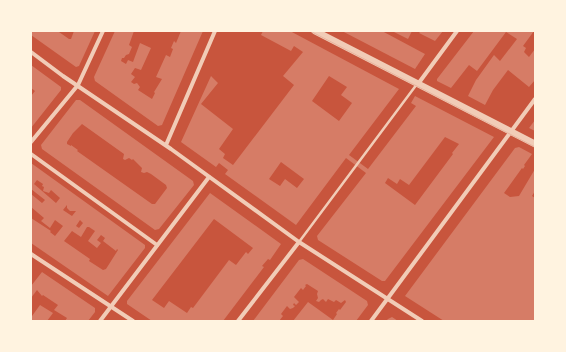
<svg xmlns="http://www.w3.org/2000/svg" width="566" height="352" font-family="'Noto Sans',sans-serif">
<rect width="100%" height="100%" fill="#c8553d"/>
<!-- building -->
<g fill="#d67c66" fill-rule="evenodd">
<path d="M31 31H60L59 32 69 39H71L74 31H95L79 66 76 67 31 35Z"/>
<path d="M115 31H134L129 45 132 47 129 54 126 55 124 58H122L121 61 126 64 128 60 133 62 140 43 151 48 141 70 135 68 131 74 135 77 131 82 134 84 137 83 140 87 138 90 152 99 155 93 154 92 162 79 156 77 166 55 170 57 173 49 171 48 174 41 176 43 181 31H203L162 125 158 126 95 81 94 77Z"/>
<path d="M263 31H290L399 89 349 155 368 169 416 106 411 103 415 96 494 137 385 281H382L318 240 317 236 366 173 346 158 296 225 225 174 228 170 219 163 216 167 181 142 211 76 218 83 201 104 233 129 219 149 225 154 223 158 233 165 294 85 283 76 303 52 294 46 291 51 261 35ZM329 76 347 87 341 95 352 103 339 121 312 101ZM445 137 459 144 452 153 453 154 415 205 385 183 388 178 397 184 400 179 409 185ZM281 162 304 179 297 188 285 179 280 186 269 179Z"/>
<path d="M342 31H382L425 54 415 69Z"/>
<path d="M392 31H412L408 39Z"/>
<path d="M421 31H443L435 41 419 33Z"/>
<path d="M474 31H534L523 46 526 48 524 52 529 57 535 49V80L529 87 508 70 493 90 485 105 468 96 476 80 494 55 500 61 517 39 506 32 477 71 469 65 451 88 437 81V79Z"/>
<path d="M31 65 61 87V90L31 128V96L35 91 31 88Z"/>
<path d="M76 100H80L193 181 194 185 159 229 155 230 42 149 41 145ZM82 124 124 154 123 159 125 160 129 158 132 160 133 159 142 168 141 172 144 173 147 172 151 174 166 185 167 188 155 204H152L77 151 78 150 71 145V146L67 144V142L73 133Z"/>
<path d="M535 120V131L529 128Z"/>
<path d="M519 147 532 154 524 165 525 166 523 169 522 168 504 193 510 197 519 196 535 169V191L532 196 535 198V321H444L405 296 515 148Z"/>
<path d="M31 163 145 245V248L108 296 31 243V218L51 231 50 232 55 236 63 226 55 220 50 228 41 221 44 218 31 207V194L42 203 45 200 31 189ZM37 180 43 184 42 186 44 187 43 191 49 193 51 190 60 198 56 203 34 184ZM67 205V208L70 211H76L72 216 63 210ZM80 220 83 223 79 228 76 226ZM87 227H89L95 231 88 241 97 248 101 243 97 240 101 235 105 238 103 241 116 251 117 249 118 250 106 269 103 270 89 261 90 259 64 241 72 231 81 237Z"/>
<path d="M210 193 281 244 270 260 268 259 262 266 264 267 223 321H152L127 304V301ZM214 219 253 248 248 254 246 252 236 265 229 260 193 308 191 307 187 313 169 301 164 308 152 300Z"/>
<path d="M303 259 367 301 368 305 356 321H293L308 302 333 320 337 314 336 313 339 309 340 310 346 302 345 300 341 303 336 300 334 302 328 299 326 302 323 299 321 300 319 302 316 301 318 298 317 294 318 291 307 284 305 285 306 286 303 290 301 288 294 297 299 302 296 305 294 303 293 305 295 306 293 308 290 309 287 306 281 314 283 316 279 321H253L299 260Z"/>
<path d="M42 272 95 308V312L88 321H65L67 318 54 310 58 305 43 295 42 296 37 290 31 298V286Z"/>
<path d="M40 305 53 313 47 321H31V315L32 316Z"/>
<path d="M392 317 398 321H386L388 319Z"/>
</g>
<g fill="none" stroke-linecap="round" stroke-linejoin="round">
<!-- service -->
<path stroke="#f1ccb7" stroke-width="2.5" d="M299 242 417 84"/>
<!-- minor -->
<g stroke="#f1ccb7" stroke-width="4">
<path d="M31 52 63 76 171 149 299 242 422 321"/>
<path d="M418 84 457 31"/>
<path d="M31 142 78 85 103 31"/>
<path d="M166 145 215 31"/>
<path d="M31 154 157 245"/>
<path d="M31 254 133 321"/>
<path d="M100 321 209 177"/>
<path d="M238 321 299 242"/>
<path d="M371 321 535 99"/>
</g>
<!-- tertiary -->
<path stroke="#f1ccb7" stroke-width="7" d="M315 31 535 144"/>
<!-- tram -->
<path stroke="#e9b49f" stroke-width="1" d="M310 31 535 147"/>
</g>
<!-- border -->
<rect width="566" height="352" fill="none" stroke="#fff3e0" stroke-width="64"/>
</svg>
